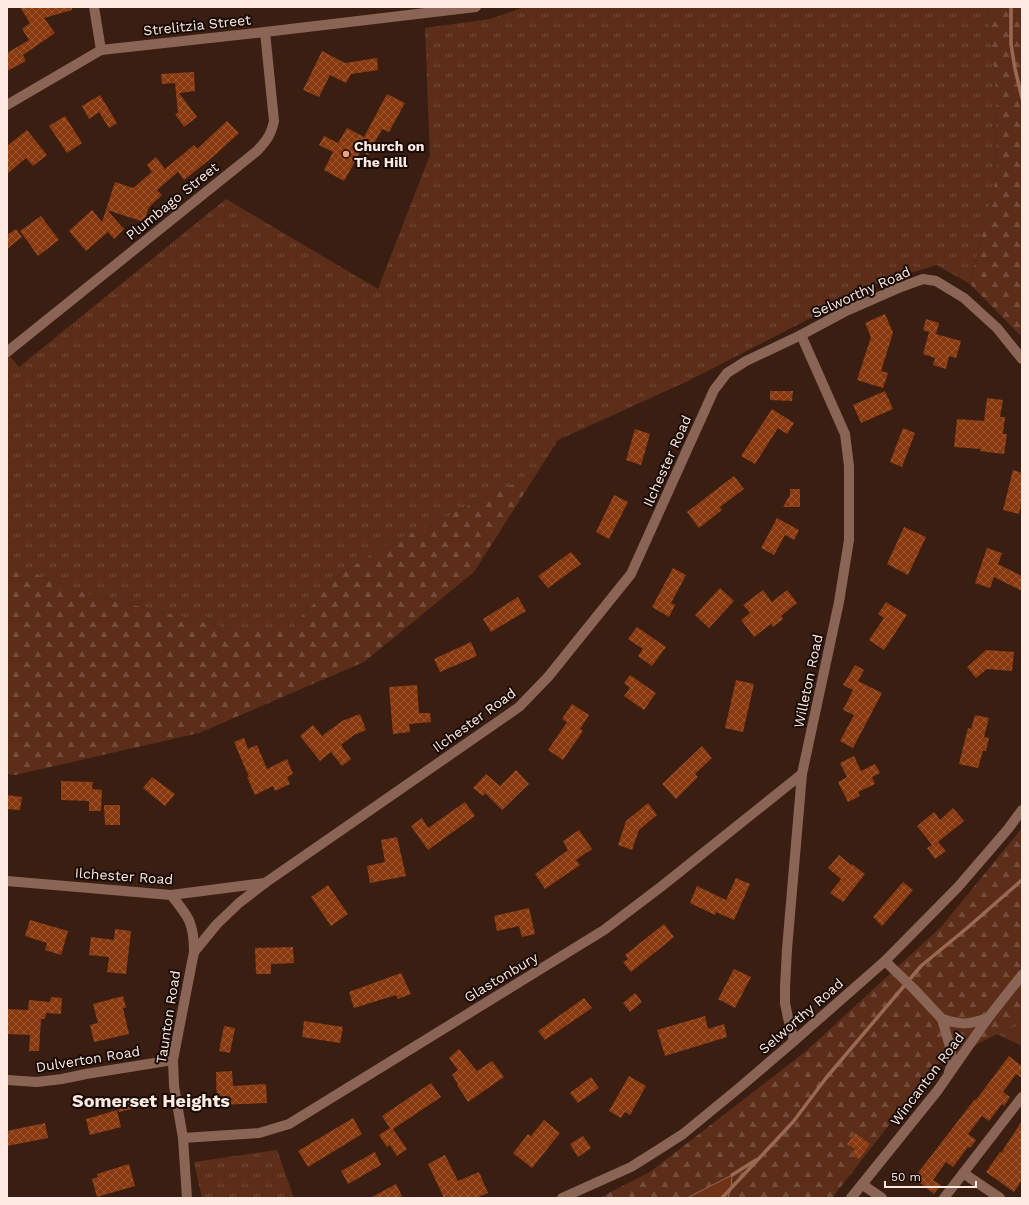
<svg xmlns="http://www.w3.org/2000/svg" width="1029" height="1205" font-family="'Work Sans',sans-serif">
<defs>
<pattern id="grass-tufts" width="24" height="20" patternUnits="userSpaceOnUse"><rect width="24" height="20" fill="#5c2e1a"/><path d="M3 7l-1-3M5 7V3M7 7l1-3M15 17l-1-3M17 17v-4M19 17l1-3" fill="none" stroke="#744c3b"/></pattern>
<pattern id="forest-firs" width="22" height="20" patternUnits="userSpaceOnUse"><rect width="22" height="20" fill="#5c2e1a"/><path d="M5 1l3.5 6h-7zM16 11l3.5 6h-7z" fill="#744c3b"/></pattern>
<pattern id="building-cross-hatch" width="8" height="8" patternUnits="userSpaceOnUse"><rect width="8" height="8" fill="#893910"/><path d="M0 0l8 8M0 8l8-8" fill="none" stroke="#9b5632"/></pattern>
</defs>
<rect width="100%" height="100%" fill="#3b1e12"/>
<!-- grass -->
<g fill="url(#grass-tufts)">
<path d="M525 7H988L996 91 997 174 970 284 937 265 881 282 688 381 558 440 537 473 382 547 338 576 291 629H233L88 594 7 563V353L19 367 226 199 378 289 430 155 425 28 490 19Z"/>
<path d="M1022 1019V1046L997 1034Z"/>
<path d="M277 1150 294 1198H202L194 1162Z"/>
</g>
<!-- forest -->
<g fill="url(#forest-firs)">
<path d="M988 7H1022V337L970 284 997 174 996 91Z"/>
<path d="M537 473 474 572 364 662 199 733 15 775 7 774V563L88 594 233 629H291L338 576 382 547Z"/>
<path d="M1022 828V1019L997 1034 935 1066 832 1198H728L731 1188V1175L687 1198 637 1197 634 1198H599L650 1172 805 1052 941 927Z"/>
</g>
<!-- water -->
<path fill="#703215" stroke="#9b6952" d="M732 1175 731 1188 728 1198H687Z"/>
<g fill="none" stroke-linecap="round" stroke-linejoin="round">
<!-- stream -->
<g stroke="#9b6952" stroke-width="3.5">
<path d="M1011 7V44L1015 69 1022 98"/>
<path d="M732 1175 756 1160"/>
<path d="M722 1198 793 1122 826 1078 921 966 967 928 1022 880"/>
</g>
</g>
<!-- building -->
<g fill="url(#building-cross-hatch)">
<path d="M20 7H72V10L44 18 55 33 23 55 26 61 7 71V53L29 40 22 29 30 23Z"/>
<path d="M322 51 345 63 377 58 378 70 351 74 346 83 330 75 319 97 303 90Z"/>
<path d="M194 72 195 91 179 93 197 117 184 127 175 114 178 113 175 83 162 84 161 74Z"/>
<path d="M387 94 405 103 389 132 382 129 368 155 361 151 344 181 324 170 333 152 319 145 324 136 338 143 347 128 364 137Z"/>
<path d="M100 95 117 123 109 128 99 112 89 119 82 106Z"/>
<path d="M65 116 82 143 67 153 49 126Z"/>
<path d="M227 121 239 133 214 156 184 180 178 172 157 190 162 195 149 207 144 222 107 210 124 229 114 239 108 232 86 251 69 231 92 210 102 222 115 182 133 188 152 172 147 165 156 157 165 169 194 145 197 149Z"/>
<path d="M27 130 47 155 33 166 26 158 7 174V146Z"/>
<path d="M41 216 59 240 38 256 20 231Z"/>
<path d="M16 229 22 237 7 249V235Z"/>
<path d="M885 314 893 333 881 371 888 373 883 388 857 380 871 337 865 323Z"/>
<path d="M926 319 939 323 936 334 961 341 956 358 949 356 946 369 933 365 935 358 923 354 929 332 923 330Z"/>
<path d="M770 391H793L792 401 770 400Z"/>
<path d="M885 391 893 409 861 423 853 405Z"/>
<path d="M987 398 1003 400 1000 417H1005L1003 434H1007L1004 454 980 451 981 449 954 447 957 419 984 421Z"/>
<path d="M772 409 794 423 787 434 778 428 755 464 741 456Z"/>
<path d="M903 428 915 433 902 467 890 462Z"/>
<path d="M635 429 650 434 641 465 626 460Z"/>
<path d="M1013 470 1022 473V502L1019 514 1003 510Z"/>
<path d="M734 476 744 489 720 507 722 510 699 528 687 512Z"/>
<path d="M790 489H800V507H783L790 495Z"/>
<path d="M614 495 628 502 609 539 596 532Z"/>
<path d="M777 518 799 530 794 540 785 535 774 555 761 548Z"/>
<path d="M904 527 926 537 908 575 887 564Z"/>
<path d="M987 548 1002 553 998 564 1022 576V591L994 577 990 588 975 583Z"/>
<path d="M571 552 581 564 548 588 538 576Z"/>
<path d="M673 568 686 575 671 603 675 605 669 617 652 607Z"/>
<path d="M720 588 734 601 709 628 695 615Z"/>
<path d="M763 590 772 602 787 590 797 603 781 616 783 619 773 627 771 624 754 637 741 620 750 613 743 605Z"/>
<path d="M518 597 526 611 491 632 483 619Z"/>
<path d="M886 602 907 615 884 650 869 640 884 618 878 614Z"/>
<path d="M637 627 666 647 652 666 638 656 643 649 628 639Z"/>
<path d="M471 642 477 656 440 672 434 659Z"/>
<path d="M986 650 1014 652 1012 671 987 669 976 678 967 667Z"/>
<path d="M855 665 864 670 858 681 882 693 853 748 840 741 854 715 843 710 853 690 843 685Z"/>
<path d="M630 675 656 693 644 710 624 696 630 688 624 683Z"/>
<path d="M736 680 754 684 743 732 725 728Z"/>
<path d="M417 685 419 713H430L431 722 409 724 410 732 393 734 389 687Z"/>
<path d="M572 704 589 715 580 729 583 731 563 760 548 750 567 722 562 719Z"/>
<path d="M360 714 366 730 354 735 341 745 351 759 342 766 331 752 320 761 300 736 313 725 322 736 342 721Z"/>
<path d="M975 715 989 718 984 737 989 738 986 751H983L978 768 959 764 968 728 971 729Z"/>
<path d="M244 738 248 749 257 745 267 769 287 759 293 774 287 777 290 784 275 791 273 786 255 795 247 777H249L234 742Z"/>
<path d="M702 746 712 758 695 774 698 777 676 799 662 784Z"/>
<path d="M854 756 861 771 875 764 880 773 872 777 875 784 858 792 860 796 848 802 838 782 847 777 840 763Z"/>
<path d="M516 770 529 784 502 810 485 793 483 796 473 788 486 774 500 786Z"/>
<path d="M152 777 175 794 165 806 143 788Z"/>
<path d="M61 781 93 782 92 789 102 790 101 811H89V801L61 800Z"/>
<path d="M7 795 22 797 20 810 7 809Z"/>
<path d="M465 802 475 816 428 850 411 826 422 818 428 828Z"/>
<path d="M648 803 657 815 639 830 632 850 618 845 626 821Z"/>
<path d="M104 805H120V825H105Z"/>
<path d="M953 808 964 821 938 842 946 851 935 859 927 848 932 845 917 826 934 812 940 820Z"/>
<path d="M579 830 592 849 576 860 580 865 545 889 535 874 568 850 563 841Z"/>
<path d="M397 837 406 876 370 883 367 866 385 862 381 840Z"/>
<path d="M839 855 851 865 852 864 865 874 843 902 830 893 841 879 828 868Z"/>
<path d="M736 878 750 884 734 920 716 912 715 915 690 903 697 886 726 900Z"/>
<path d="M903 882 913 890 882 926 873 917Z"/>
<path d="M328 885 348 914 331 926 311 897Z"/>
<path d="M529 908 535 934 522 937 519 926 497 931 494 916Z"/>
<path d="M30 920 68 931 61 955 45 950 47 943 25 936Z"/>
<path d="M664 924 674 937 631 972 623 962 628 959 625 955Z"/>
<path d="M115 929 131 931 126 974 107 972 109 957 89 955 91 937 114 940Z"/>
<path d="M293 947 294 963 271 964V974H256L255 948Z"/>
<path d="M734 969 751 977 735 1008 718 999Z"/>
<path d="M401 973 411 994 398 999 396 995 354 1008 349 992Z"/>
<path d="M635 993 642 1002 630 1012 623 1003Z"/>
<path d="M123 996 126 1008H123L129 1034 94 1042 90 1025 98 1023 93 1004Z"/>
<path d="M51 997 62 998 61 1014 46 1013 45 1019H41L39 1051H29L30 1035 7 1034V1009L28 1010 29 1000 50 1002Z"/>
<path d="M584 998 592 1008 545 1040 538 1031Z"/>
<path d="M705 1016 708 1029 724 1024 727 1037 665 1056 657 1030Z"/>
<path d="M304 1021 343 1027 340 1043 302 1037Z"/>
<path d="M224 1026 235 1028 230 1053 219 1051Z"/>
<path d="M459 1049 477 1071 492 1061 504 1077 468 1102 457 1085 458 1084 452 1075 458 1070 449 1058Z"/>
<path d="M1009 1056 1022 1066V1078L1016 1074 1003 1092 1010 1097 1004 1106 1002 1104 989 1121 982 1116 968 1134 976 1140 970 1148 968 1147 953 1167 946 1162 933 1180 941 1185 934 1194 914 1178 975 1099 976 1100Z"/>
<path d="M232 1071 233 1086 266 1084 267 1103 217 1105 216 1072Z"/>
<path d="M629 1076 646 1086 630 1115 625 1112 621 1118 609 1111Z"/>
<path d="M591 1077 599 1088 578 1103 570 1093Z"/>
<path d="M431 1083 441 1097 393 1129 407 1149 397 1156 390 1145 387 1147 379 1135 390 1128 382 1116Z"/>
<path d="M130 1098 132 1109 119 1112 117 1102Z"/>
<path d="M117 1110 121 1127 90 1135 86 1119Z"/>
<path d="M353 1118 362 1134 308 1167 298 1151Z"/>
<path d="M544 1120 560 1133 532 1168 513 1153 528 1134 531 1136Z"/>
<path d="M1022 1121V1180L1014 1192 986 1172 1000 1152 1001 1153Z"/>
<path d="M45 1123 48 1138 7 1146V1131Z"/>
<path d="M855 1133 870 1144 859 1159 851 1154 855 1149 847 1144Z"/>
<path d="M583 1136 591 1148 578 1157 570 1144Z"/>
<path d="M375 1152 381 1165 348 1184 341 1171Z"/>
<path d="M445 1155 458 1181 479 1172 488 1193 476 1198H444L428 1164Z"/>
<path d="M129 1164 135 1186 97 1197 92 1179 98 1177 97 1174Z"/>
<path d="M396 1184 403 1198H370Z"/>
</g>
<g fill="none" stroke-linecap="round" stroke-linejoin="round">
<!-- minor -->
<g stroke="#8a6555" stroke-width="10">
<path d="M94 7 101 50"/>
<path d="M7 105 101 50 265 32 476 7"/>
<path d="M7 352 257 151C267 140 271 135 274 121L265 32"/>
<path d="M7 881 171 895 265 883 519 707 548 677 631 574 714 390 727 373 746 361 801 335 844 312 901 287 923 279 936 281 964 298 997 328 1022 359"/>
<path d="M171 895C189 917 194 923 194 952L173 1060 174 1086 183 1138 187 1198"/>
<path d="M194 952 217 924 239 903 265 883"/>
<path d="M885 961 914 989 942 1019 950 1047 952 1063 949 1072"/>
<path d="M942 1019C963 1025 967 1025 988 1018"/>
<path d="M794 1041 788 1018 785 1003V987L787 949 802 774 839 602 849 540V466L845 434 801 335"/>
<path d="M7 1080 37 1082 62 1079 86 1074 173 1060"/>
<path d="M183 1138 259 1133 289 1124 604 930 662 886 802 774"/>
<path d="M963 1173 1000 1198"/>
<path d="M863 1185 882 1198"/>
<path d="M562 1198 631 1167 658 1150 683 1134 739 1088 794 1041 885 961 958 887 1008 829 1022 810"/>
<path d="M851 1198 938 1090 988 1018 1022 975"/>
<path d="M944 1198 1022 1097"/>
</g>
</g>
<!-- markers -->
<circle fill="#f2a17e" stroke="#190c07" stroke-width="1.5" cx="346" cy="154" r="4"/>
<g text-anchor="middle" stroke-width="4" stroke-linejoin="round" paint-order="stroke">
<!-- street labels -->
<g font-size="14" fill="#feeae2" stroke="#190c07">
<text transform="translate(197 25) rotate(-6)" y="5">Strelitzia Street</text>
<text transform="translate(172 201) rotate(-39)" y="5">Plumbago Street</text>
<text transform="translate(861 292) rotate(-24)" y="5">Selworthy Road</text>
<text transform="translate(667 461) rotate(-66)" y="5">Ilchester Road</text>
<text transform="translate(808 681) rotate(-78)" y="5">Willeton Road</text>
<text transform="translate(474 720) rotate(-36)" y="5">Ilchester Road</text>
<text transform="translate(124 876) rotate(4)" y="5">Ilchester Road</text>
<text transform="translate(501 977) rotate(-31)" y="5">Glastonbury</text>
<text transform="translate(801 1016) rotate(-41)" y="5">Selworthy Road</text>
<text transform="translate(168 1017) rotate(-81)" y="5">Taunton Road</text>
<text transform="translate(88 1059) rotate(-9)" y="5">Dulverton Road</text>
<text transform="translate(927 1079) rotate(-53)" y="5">Wincanton Road</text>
</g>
<!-- poi labels -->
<g font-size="14" font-weight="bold" fill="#feeae2" stroke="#190c07" text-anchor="start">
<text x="354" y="151">Church on<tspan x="354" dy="16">The Hill</tspan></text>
</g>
<!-- district labels -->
<g font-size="18" font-weight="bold" fill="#feeae2" stroke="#190c07">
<text x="151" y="1107">Somerset Heights</text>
</g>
</g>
<!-- border -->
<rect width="1029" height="1205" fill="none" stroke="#feeae2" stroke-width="16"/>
<!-- scale -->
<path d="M885 1181v6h91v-6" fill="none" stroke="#feeae2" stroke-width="2"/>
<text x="891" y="1181" font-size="12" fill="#feeae2" stroke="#190c07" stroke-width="3" paint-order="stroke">50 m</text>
</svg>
